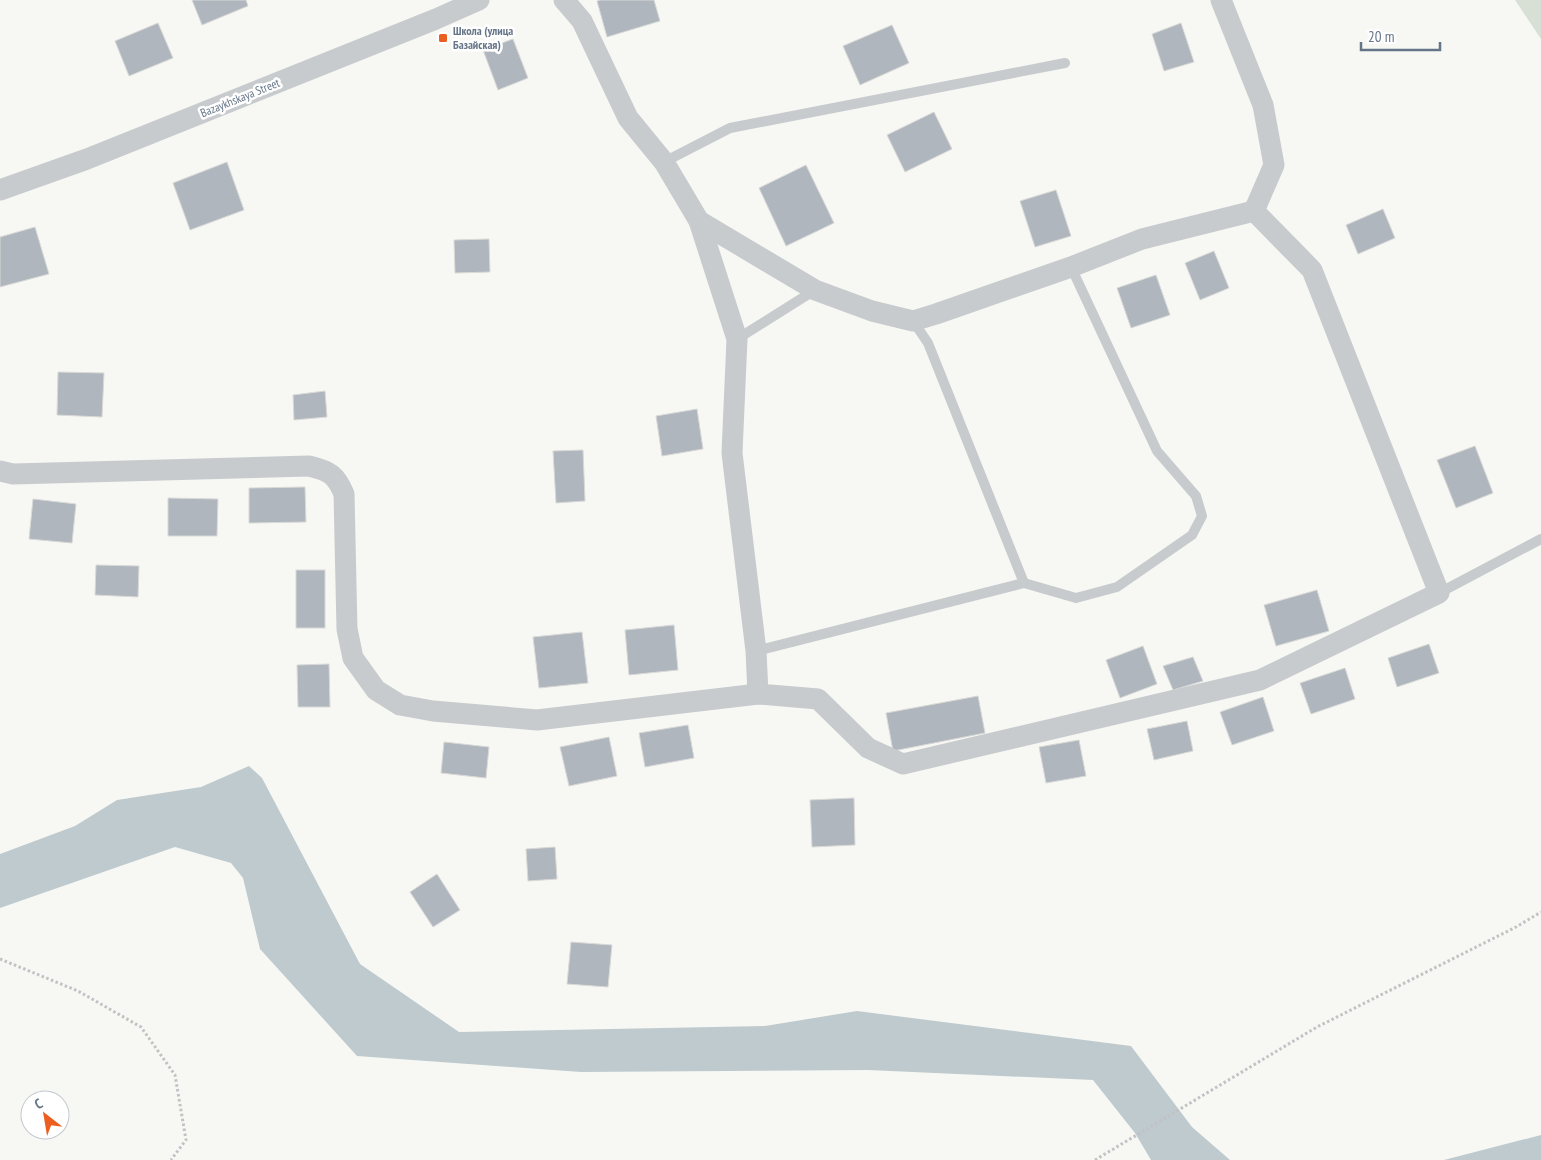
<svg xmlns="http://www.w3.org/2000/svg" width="1541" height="1160" font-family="'PT Sans Narrow',sans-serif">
<rect width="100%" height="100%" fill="#f7f8f4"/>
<!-- green -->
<path fill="#d8e0d5" d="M1515 0H1541V39Z"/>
<!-- water -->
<g fill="#bfcace">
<path d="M249 766 262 778 360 964 459 1032 765 1026 857 1011 1131 1046 1192 1127 1230 1160H1151L1135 1133 1093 1080 868 1070 581 1072 357 1056 260 949 243 878 231 863 175 847 0 908V854L75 826 117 800 201 787Z"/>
<path d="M1541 1135V1160H1444Z"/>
</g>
<!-- building -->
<g fill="#afb6bd" stroke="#d9d9d7">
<path d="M192 0H246L248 6 202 25Z"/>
<path d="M600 0H654L660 21 607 37 597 1Z"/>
<path d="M158 23 173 58 129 76 115 41Z"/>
<path d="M1181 23 1194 62 1164 71 1152 34Z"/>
<path d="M892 25 909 63 860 85 843 46Z"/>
<path d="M513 39 528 78 498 90 483 50Z"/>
<path d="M934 112 952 149 905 172 887 135Z"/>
<path d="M227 162 244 210 190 230 173 183Z"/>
<path d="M806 165 834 223 786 246 759 188Z"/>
<path d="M1056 190 1071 236 1035 247 1020 201Z"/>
<path d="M1383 209 1395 238 1358 254 1346 225Z"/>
<path d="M35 227 49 274 0 287V237Z"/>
<path d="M489 239 490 272 455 273 454 240Z"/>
<path d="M1214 251 1229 288 1200 300 1185 263Z"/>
<path d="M1156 275 1170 315 1131 328 1117 288Z"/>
<path d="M58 372 104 373 102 417 57 415Z"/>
<path d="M325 391 327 417 294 420 293 395Z"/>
<path d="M697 409 703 449 662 456 656 416Z"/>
<path d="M1475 446 1493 493 1456 508 1437 460Z"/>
<path d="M583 450 585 501 556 503 553 451Z"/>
<path d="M305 487 306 522 249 523V488Z"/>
<path d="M168 498 218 499 217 536H168Z"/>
<path d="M33 499 76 504 72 543 29 539Z"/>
<path d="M96 565 139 566 138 597 95 595Z"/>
<rect x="296" y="570" width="29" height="58"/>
<path d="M1317 590 1329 631 1276 646 1264 605Z"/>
<path d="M674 625 678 670 629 675 625 630Z"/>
<path d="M582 632 588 683 539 688 533 637Z"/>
<path d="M1429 644 1439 673 1397 687 1388 658Z"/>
<path d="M1143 646 1157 684 1120 698 1106 660Z"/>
<path d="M1193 657 1203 681 1173 690 1163 666Z"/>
<path d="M329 664 330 707H298L297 665Z"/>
<path d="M1345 668 1355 699 1311 714 1300 683Z"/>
<path d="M978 696 985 733 893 751 886 713Z"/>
<path d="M1263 697 1274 731 1232 745 1220 712Z"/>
<path d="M1187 721 1193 751 1154 760 1147 729Z"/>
<path d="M688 725 694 758 645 767 639 733Z"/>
<path d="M609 737 617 776 569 786 560 747Z"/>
<path d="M1079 740 1086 776 1046 783 1039 747Z"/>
<path d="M444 742 489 747 486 778 441 773Z"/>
<path d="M854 798 855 845 812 847 810 800Z"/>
<path d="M555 847 557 879 528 881 526 849Z"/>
<path d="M437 874 460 910 433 927 410 892Z"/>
<path d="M571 942 612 945 608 987 567 984Z"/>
</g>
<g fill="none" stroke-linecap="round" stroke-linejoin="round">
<!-- path -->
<g stroke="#c1c2c5" stroke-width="3" stroke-dasharray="2.5 2.5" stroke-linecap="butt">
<path d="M0 959 78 991 141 1027 175 1075 186 1140 171 1160"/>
<path d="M1095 1160 1317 1027 1516 927 1541 912"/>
</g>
<!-- lane -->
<g stroke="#c7cbce" stroke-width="10">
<path d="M664 162 730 128 1065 63"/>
<path d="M913 321 928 343 1024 583 1076 598 1117 587 1192 535 1202 516 1196 496 1157 451 1071 267"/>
<path d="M737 339 815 290"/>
<path d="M1439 593 1541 539"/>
<path d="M756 651 1024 583"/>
</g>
<!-- street -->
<g stroke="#c7cbce" stroke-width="21">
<path d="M564 0 582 21 628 118 664 162 699 221 737 339 732 453 756 651 758 694 818 699 868 748 903 764 1260 680 1439 593 1312 270 1254 211 1274 165 1263 105 1221 0"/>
<path d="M0 190 87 159 436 19 479 0"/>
<path d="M699 221 815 290 872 311 913 321 936 314 1071 267 1142 239 1254 211"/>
<path d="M0 471 13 474 309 466C330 471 336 475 344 494L347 629 353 658 376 690 400 705 433 711 537 720 758 694"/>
</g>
</g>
<!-- markers -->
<rect fill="#ec5e20" stroke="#fff" stroke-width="2" x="438" y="33" width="10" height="10" rx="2.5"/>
<g text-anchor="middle" stroke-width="5" stroke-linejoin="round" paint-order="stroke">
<!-- poi labels -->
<g font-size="12" font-weight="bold" fill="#657587" stroke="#fff" text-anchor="start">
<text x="453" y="35">Школа (улица<tspan x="453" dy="14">Базайская)</tspan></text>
</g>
<!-- street labels -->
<g font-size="12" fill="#657587" stroke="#fff">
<text transform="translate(240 98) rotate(-22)" y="4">Bazaykhskaya Street</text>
</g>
</g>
<!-- north arrow -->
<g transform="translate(45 1115) rotate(329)"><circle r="24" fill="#ffffff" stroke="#c1c8cf"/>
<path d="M0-4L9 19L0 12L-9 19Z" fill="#ec5e20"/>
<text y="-8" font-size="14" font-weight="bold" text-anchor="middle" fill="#657587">С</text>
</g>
<!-- scale -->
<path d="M1361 42v8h79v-8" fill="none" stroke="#657587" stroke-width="2.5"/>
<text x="1368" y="42" font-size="15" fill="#657587" stroke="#ffffff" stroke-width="4" paint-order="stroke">20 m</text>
</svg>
